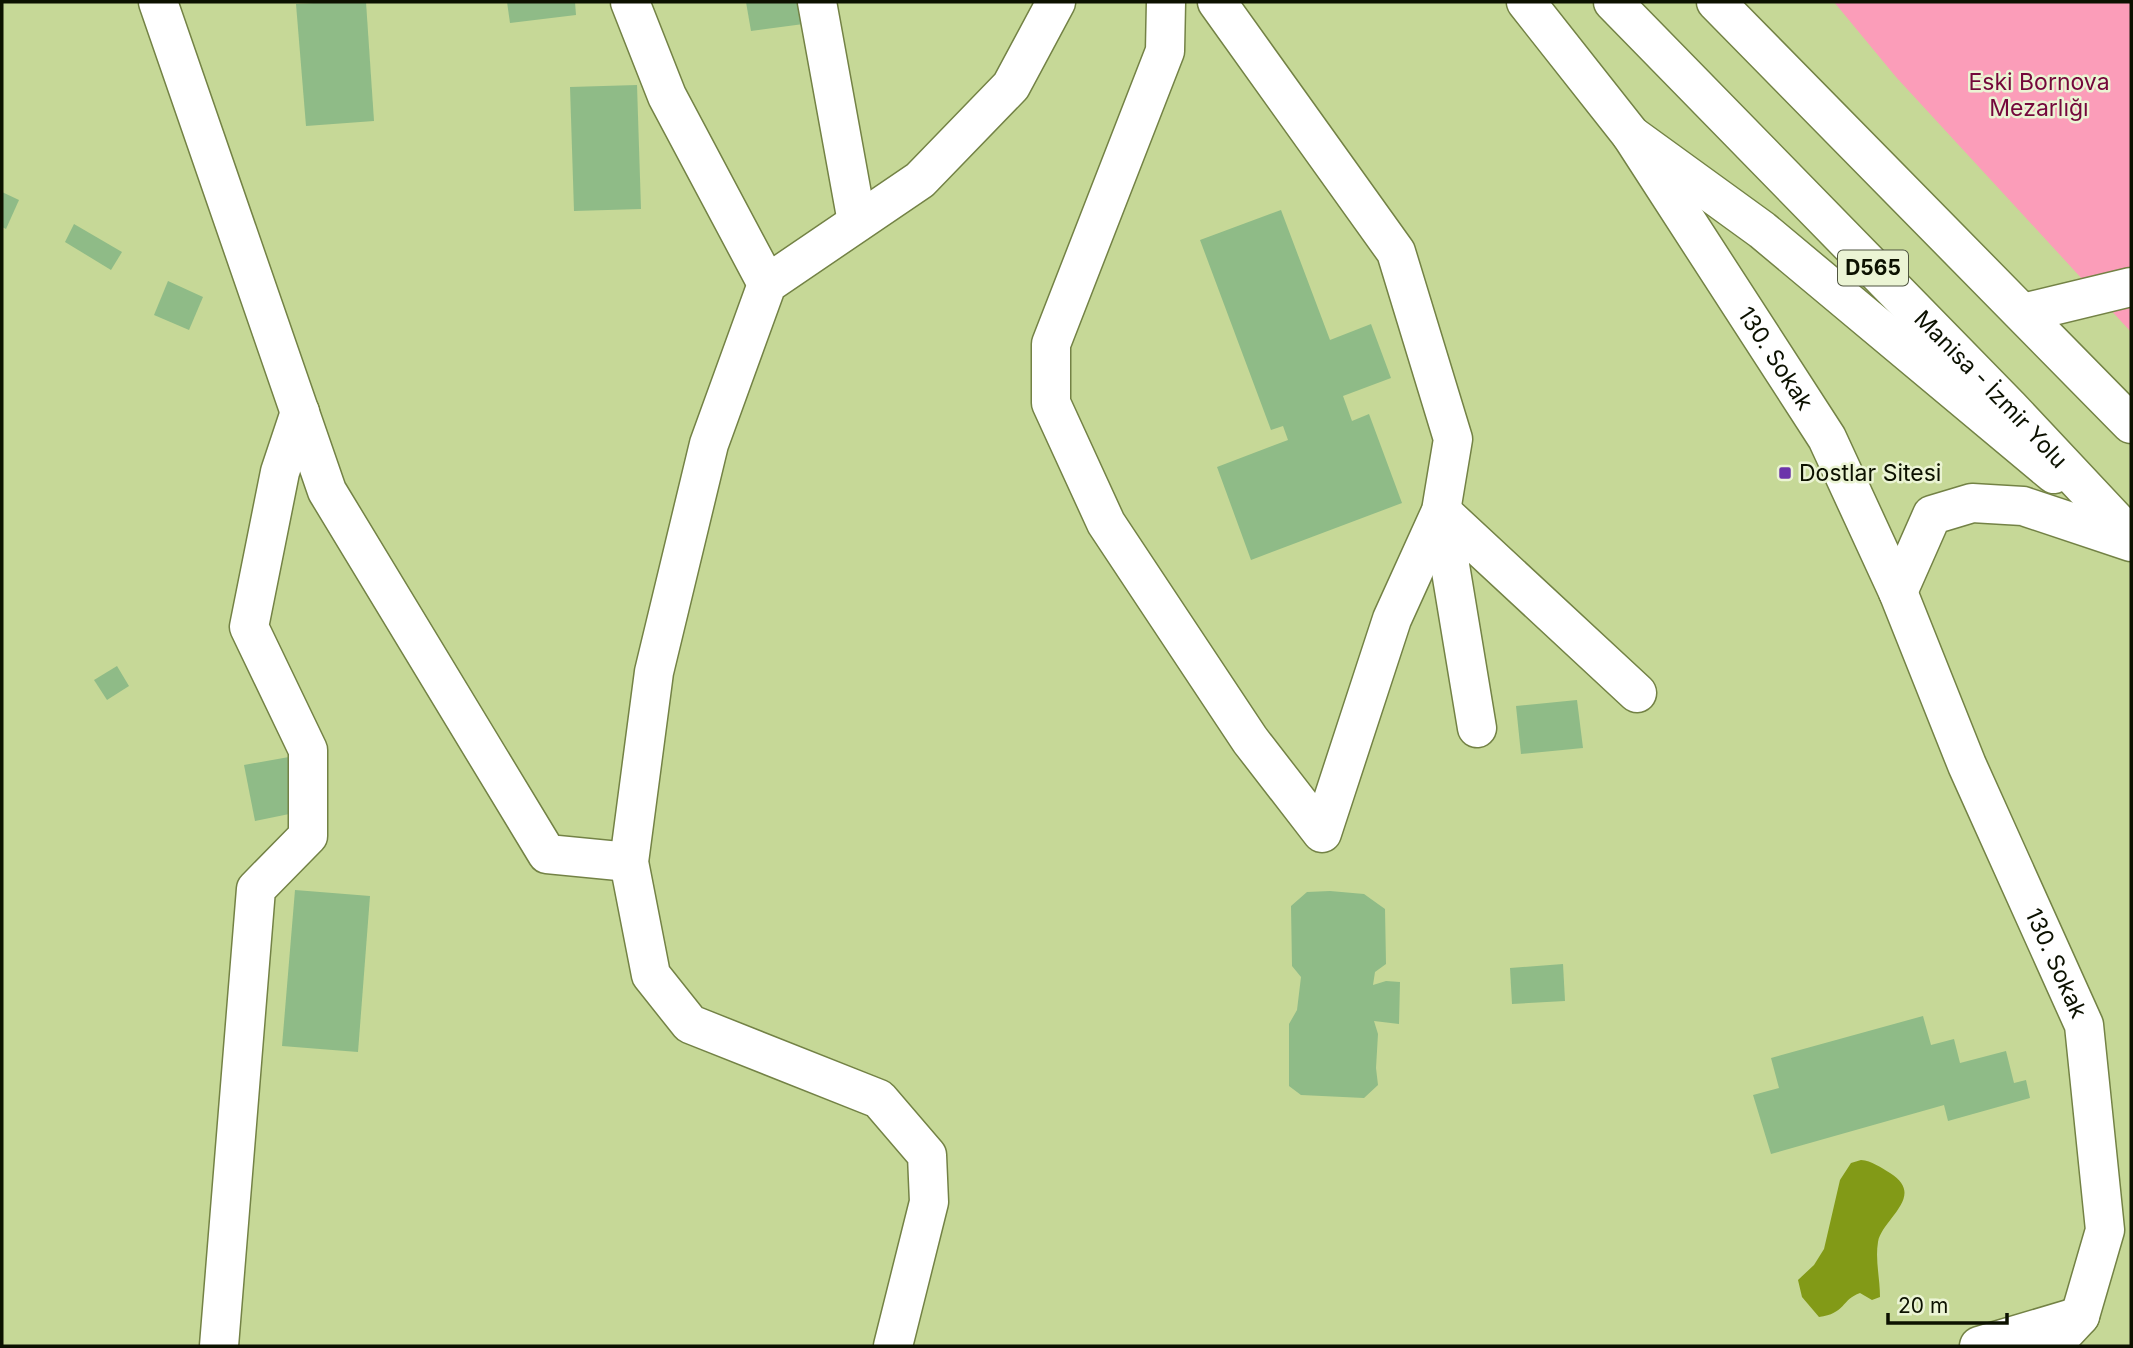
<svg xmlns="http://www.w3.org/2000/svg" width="2133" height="1348" font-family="Inter,sans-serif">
<rect width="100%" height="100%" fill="#c6d897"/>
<!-- green -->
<path fill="#fb9db9" d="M1834 2H2131V332L1896 77Z"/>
<!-- water -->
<path fill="#829a17" d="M1861 1160C1872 1161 1880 1167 1890 1173 1927 1196 1882 1219 1878 1242 1875 1260 1880 1278 1880 1297L1872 1300 1860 1293C1842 1299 1845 1314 1819 1317L1802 1297 1798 1280 1814 1265 1824 1249 1840 1180 1851 1163Z"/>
<!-- building -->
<g fill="#8fbb87">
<path d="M331 2H366L374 121 306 126 296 4Z"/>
<path d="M507 2H575L576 15 510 23Z"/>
<path d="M746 2H808L811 23 751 31Z"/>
<path d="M637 85 641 209 574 211 570 87Z"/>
<path d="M2 192 19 200 6 229 2 227Z"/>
<path d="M1281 210 1330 340 1371 324 1391 378 1343 396 1352 421 1369 414 1402 503 1251 560 1217 467 1288 440 1283 426 1271 430 1200 240Z"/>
<path d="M74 224 122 252 111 270 65 242Z"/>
<path d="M168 281 203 297 189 330 154 315Z"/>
<path d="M117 666 129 686 107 700 94 680Z"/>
<path d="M1577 700 1583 748 1521 754 1516 706Z"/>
<path d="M289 757 299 812 255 821 244 765Z"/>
<path d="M295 890 370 896 358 1052 282 1046Z"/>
<path d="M1330 891 1364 894 1385 909 1386 964 1375 972 1373 985 1386 981 1400 982 1399 1024 1374 1021 1378 1034 1376 1068 1378 1085 1364 1098 1301 1095 1289 1086V1024L1297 1010 1301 977 1292 966 1291 906 1307 892Z"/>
<path d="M1563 964 1565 1001 1512 1004 1510 968Z"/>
<path d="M1923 1016 1931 1045 1954 1039 1960 1063 2006 1051 2014 1083 2026 1080 2030 1098 1948 1121 1944 1105 1771 1154 1753 1095 1779 1088 1771 1058Z"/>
</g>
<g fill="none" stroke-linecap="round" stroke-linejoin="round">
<defs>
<g id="minor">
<path d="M158 2 327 491 547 854 629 862"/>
<path d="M630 2 667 96 767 284"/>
<path d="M817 2 857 222"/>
<path d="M1166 2 1165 51 1051 344V403L1106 523 1250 740 1322 833 1392 619 1441 511 1453 439 1396 252 1217 2"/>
<path d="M1526 2 1631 135 1762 230 2054 474"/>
<path id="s1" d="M1631 135 1827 438 1898 592 1967 765 2084 1025 2105 1230 2080 1316 2052 1346"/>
<path d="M2023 313 2131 287"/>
<path d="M1898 592 1932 515 1972 503 2023 506 2131 542"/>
<path d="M1477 728 1441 511 1637 693"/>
<path d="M219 1346 256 889 308 836V750L249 627 280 472 300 412"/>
<path d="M893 1346 929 1202 927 1155 879 1099 690 1024 651 975 629 862 654 672 709 444 767 284 920 180 1011 86 1056 2"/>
<path d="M1979 1346 2080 1316"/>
</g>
<g id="highway">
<path id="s2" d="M1613 2 2010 408 2131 537"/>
<path d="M1716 2 2131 424"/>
</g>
</defs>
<!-- minor casing -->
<use href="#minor" stroke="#738245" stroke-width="41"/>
<!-- highway casing -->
<use href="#highway" stroke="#738245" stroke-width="41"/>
<!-- minor -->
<use href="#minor" stroke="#fff" stroke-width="38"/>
<!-- highway -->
<use href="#highway" stroke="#fff" stroke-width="38"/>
</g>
<!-- markers -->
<rect fill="#6b34aa" stroke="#ebf4d4" stroke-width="2.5" x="1778" y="466" width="14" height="14" rx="3.5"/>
<g text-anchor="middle" stroke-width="5" stroke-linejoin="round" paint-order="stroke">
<!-- shield labels -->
<rect fill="#ebf4d4" stroke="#4f5540" stroke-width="2" x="1838" y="250.5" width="70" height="35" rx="5"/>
<g font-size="21" font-weight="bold" fill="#0c1100">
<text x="1873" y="275">D565</text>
</g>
<!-- park labels -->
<g font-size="23" fill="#74073b" stroke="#ebf4d4">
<text x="2039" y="90">Eski Bornova<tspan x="2039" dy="26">Mezarlığı</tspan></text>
</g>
<!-- street labels -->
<g font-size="23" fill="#0c1100" stroke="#ebf4d4">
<text dy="8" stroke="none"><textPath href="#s1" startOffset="266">130. Sokak</textPath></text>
<text dy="8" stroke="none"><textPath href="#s2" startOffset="541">Manisa - İzmir Yolu</textPath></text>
<text dy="8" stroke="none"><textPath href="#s1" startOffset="934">130. Sokak</textPath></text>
</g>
<!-- poi labels -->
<g font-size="23" fill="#0c1100" stroke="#ebf4d4" text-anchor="start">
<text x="1799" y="481">Dostlar Sitesi</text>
</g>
</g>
<!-- border -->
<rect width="2133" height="1348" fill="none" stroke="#0c1100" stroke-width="7"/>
<!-- scale -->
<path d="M1888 1313v10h119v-10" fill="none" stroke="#0c1100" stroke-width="3.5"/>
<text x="1898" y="1313" font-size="21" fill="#0c1100" stroke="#ebf4d4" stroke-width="5" paint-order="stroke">20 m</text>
</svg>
